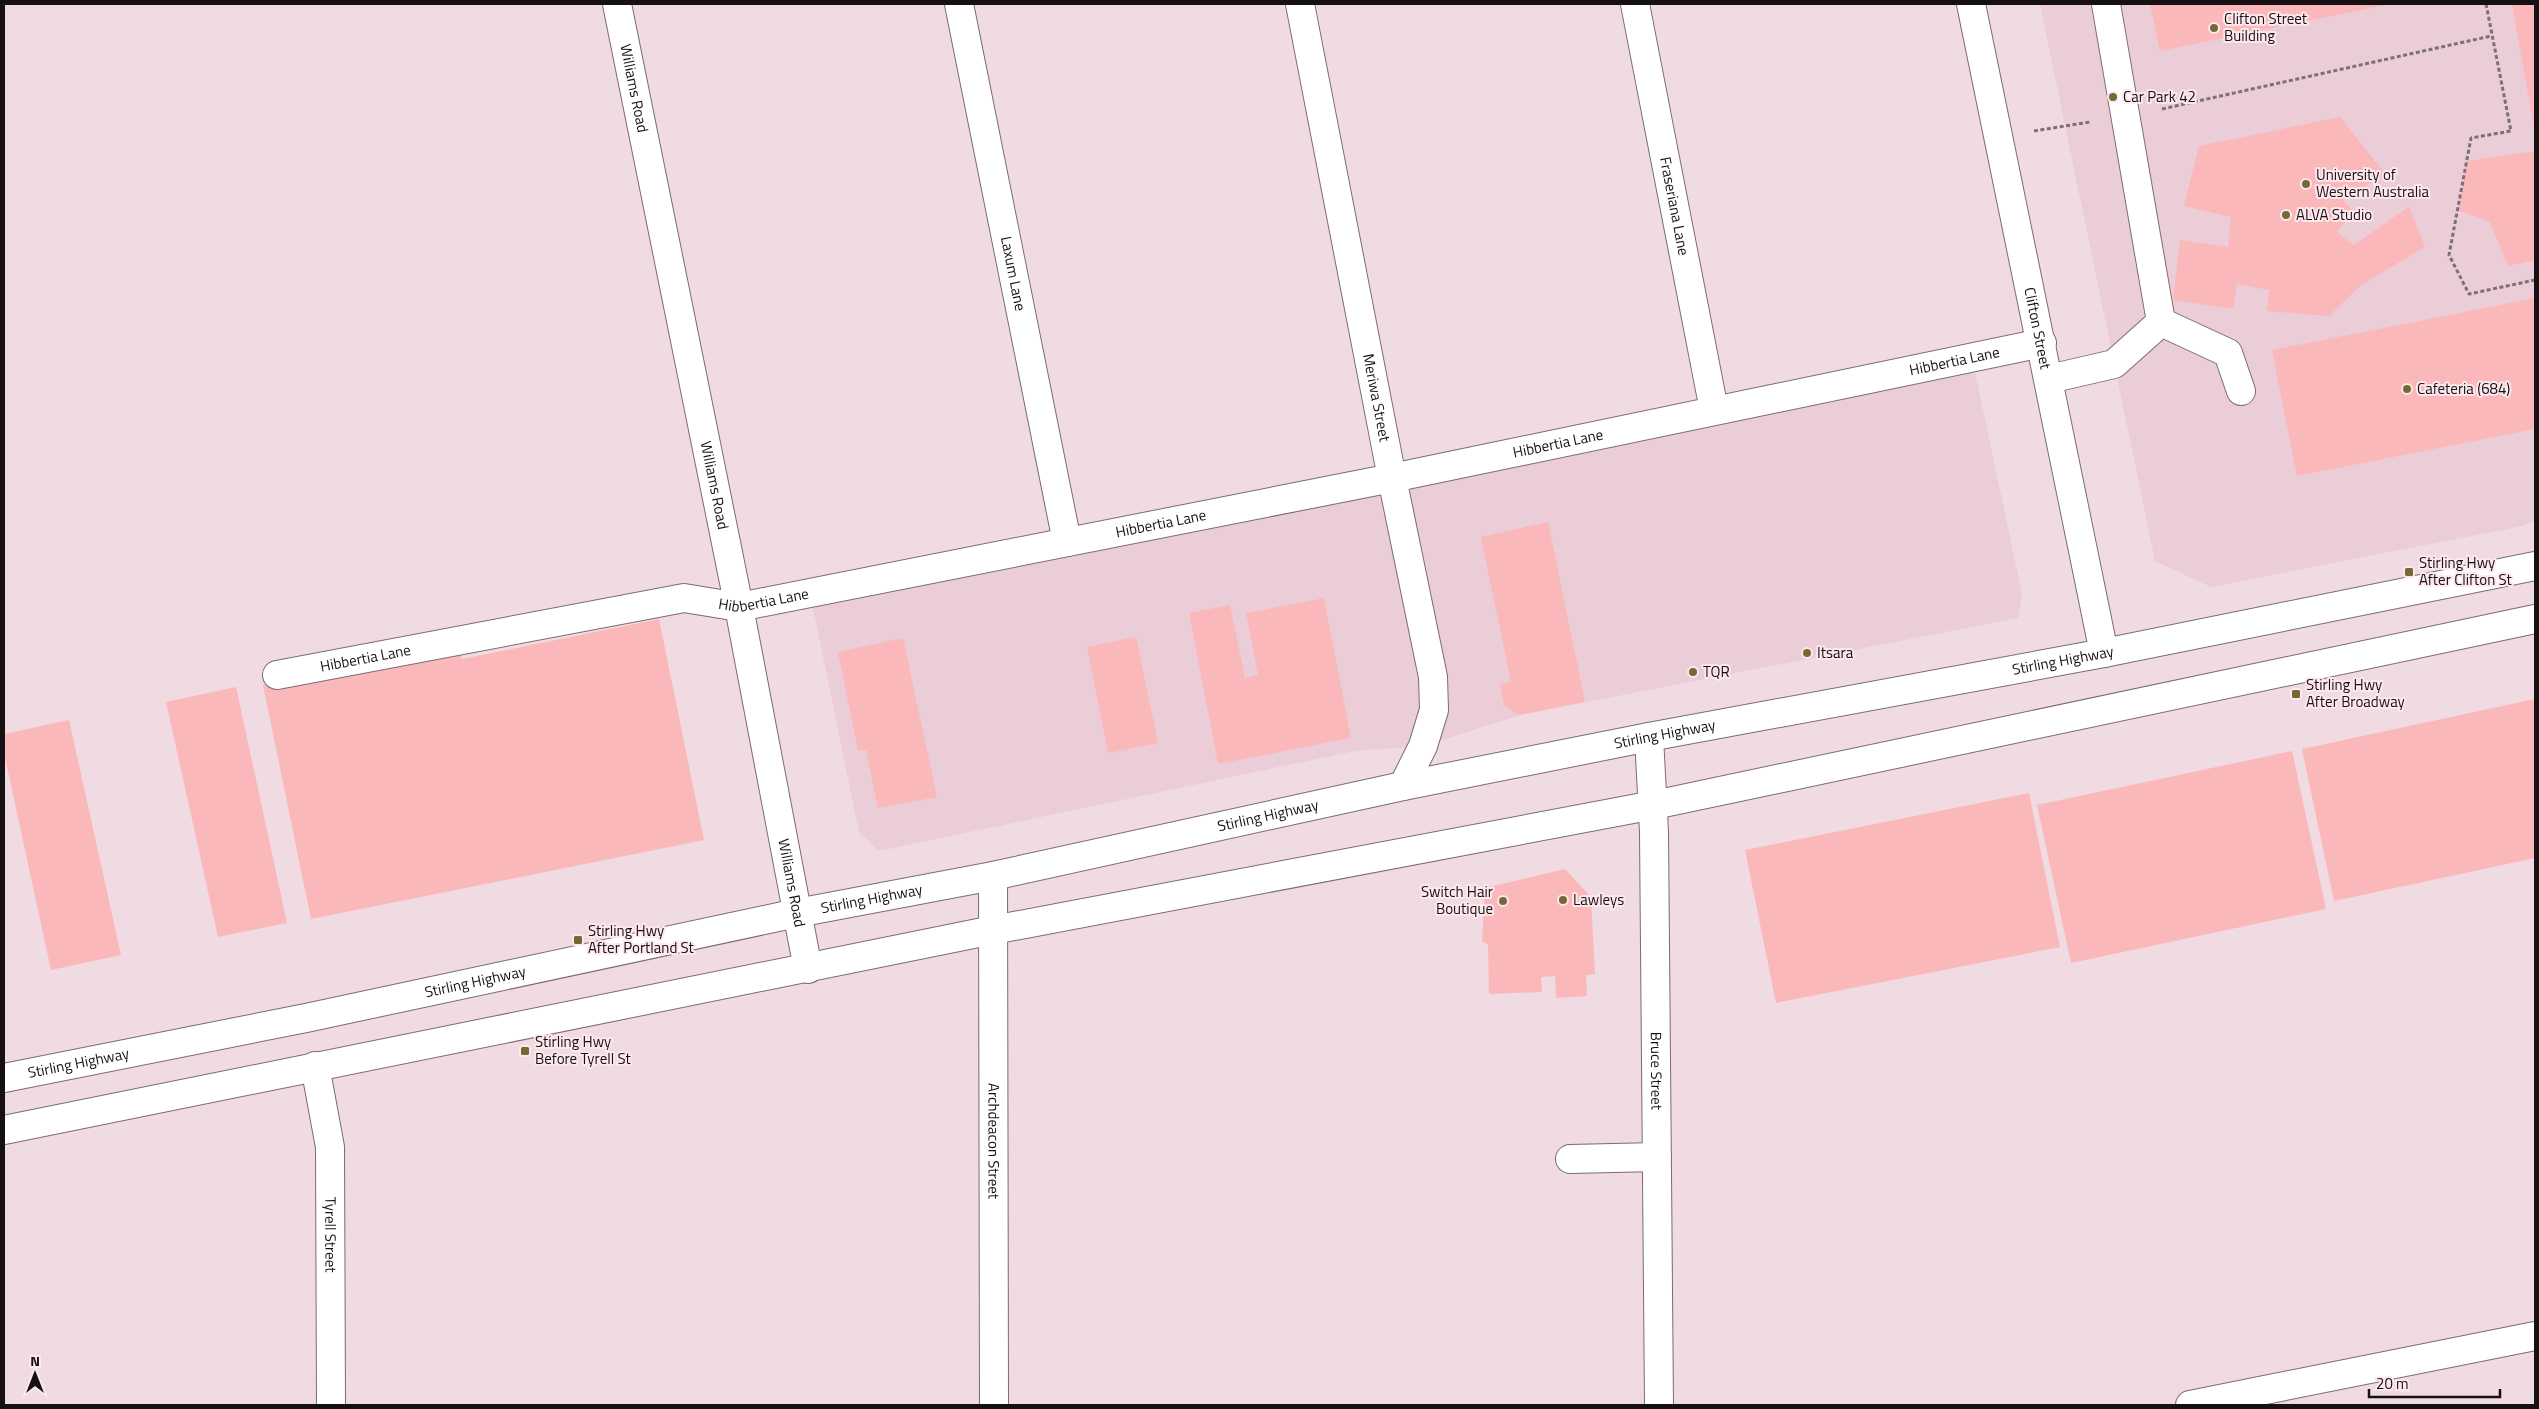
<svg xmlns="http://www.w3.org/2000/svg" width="2539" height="1409" font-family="'Titillium Web',sans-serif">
<rect width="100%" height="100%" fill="#efdbe1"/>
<!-- built -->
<g fill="#eacdd6">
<path d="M2040 4H2535V521L2522 526 2211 587 2155 561Z"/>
<path d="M1972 358 2022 594 2018 618 1520 715 1423 746 1355 751 879 851 859 832 810 593Z"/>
</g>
<!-- building -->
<g fill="#fbb8ba">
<path d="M2150 4H2385V5L2160 51Z"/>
<path d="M2512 4H2535V127H2534Z"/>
<path d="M2340 117 2386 175 2342 198 2353 212 2337 232 2353 245 2409 207 2425 247 2361 285 2329 316 2267 311 2269 290 2237 284 2233 309 2173 300 2180 240 2228 247 2231 217 2184 206 2199 146Z"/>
<path d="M2535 151V260L2508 266 2490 222 2458 210 2467 161Z"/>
<path d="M2535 298V429L2297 476 2272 350Z"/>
<path d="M1548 522 1585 702 1519 715 1504 705 1500 684 1511 682 1481 537Z"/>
<path d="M1324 598 1351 738 1218 764 1189 613 1230 605 1245 678 1258 675 1246 613Z"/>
<path d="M659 619 704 840 311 919 263 685 459 645 462 659Z"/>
<path d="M1136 637 1158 743 1108 753 1087 647Z"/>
<path d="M903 638 937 797 878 808 866 750 858 751 838 652Z"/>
<path d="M236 687 287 923 218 937 166 702Z"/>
<path d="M2535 699V858L2334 901 2302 749Z"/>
<path d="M69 720 121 955 51 970 4 753V734Z"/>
<path d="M2292 751 2326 909 2071 963 2037 805Z"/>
<path d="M2029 793 2060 947 1776 1003 1745 850Z"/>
<path d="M1565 869 1591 897 1595 974 1586 975 1587 996 1556 998 1555 976 1541 977 1542 992 1489 994 1488 945 1482 941 1485 888Z"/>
</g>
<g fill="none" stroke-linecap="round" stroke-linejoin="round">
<defs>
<g id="minor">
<path id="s1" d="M617 4 739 607 808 969"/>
<path id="s2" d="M959 4 1067 542"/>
<path id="s3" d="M1300 4 1392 478 1433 677 1434 710 1423 746 1403 786"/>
<path id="s4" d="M1635 4 1714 410"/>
<path id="s5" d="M1971 4 2104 653"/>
<path d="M2161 322 2228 353 2241 391"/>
<path d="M2049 379 2114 364 2161 322 2106 4"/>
<path id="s6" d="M277 675 684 598 739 607 1392 478 2042 343"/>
<path id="s7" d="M1649 737 1654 832 1659 1405"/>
<path id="s8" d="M993 876 994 1405"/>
<path id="s9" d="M315 1066 330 1147 331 1405"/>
<path d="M1570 1159 1657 1157"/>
<path d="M2190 1405 2535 1336"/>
</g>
<g id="highway">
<path id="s10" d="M4 1078 306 1018 797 913 993 876 1403 786 1649 737 2104 653 2535 566"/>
<path d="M4 1130 993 930 1654 805 2535 619"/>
</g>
</defs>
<!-- minor casing -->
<use href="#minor" stroke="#7d6b71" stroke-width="30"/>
<!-- highway casing -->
<use href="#highway" stroke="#7d6b71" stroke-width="30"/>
<!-- path -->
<g stroke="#7d7074" stroke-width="3" stroke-dasharray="4 2.5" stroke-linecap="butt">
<path d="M2486 4 2511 131 2471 138 2449 255 2469 294 2535 280"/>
<path d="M2162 109 2491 36"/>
<path d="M2034 131 2090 122"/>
</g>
<!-- minor -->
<use href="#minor" stroke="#fff" stroke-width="28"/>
<!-- highway -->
<use href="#highway" stroke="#fff" stroke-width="28"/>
</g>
<!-- markers -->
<g fill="#766734" stroke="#fde8ee" stroke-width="2">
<circle cx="2214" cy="28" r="5"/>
<circle cx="2113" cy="97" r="5"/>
<circle cx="2306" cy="184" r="5"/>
<circle cx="2286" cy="215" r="5"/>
<circle cx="2407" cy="389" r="5"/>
<rect x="2404" y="567" width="10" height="10" rx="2.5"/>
<circle cx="1807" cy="653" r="5"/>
<circle cx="1693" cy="672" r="5"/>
<rect x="2291" y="689" width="10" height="10" rx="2.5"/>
<circle cx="1563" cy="900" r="5"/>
<circle cx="1503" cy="901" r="5"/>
<rect x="573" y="935" width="10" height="10" rx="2.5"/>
<rect x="520" y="1046" width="10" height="10" rx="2.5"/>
</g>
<g text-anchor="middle" stroke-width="4" stroke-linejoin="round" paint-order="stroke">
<!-- poi labels -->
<g font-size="15" fill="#171012" stroke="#fde8ee" text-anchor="start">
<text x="2224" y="24">Clifton Street<tspan x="2224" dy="17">Building</tspan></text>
<text x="2123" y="102">Car Park 42</text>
<text x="2316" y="180">University of<tspan x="2316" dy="17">Western Australia</tspan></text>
<text x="2296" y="220">ALVA Studio</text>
<text x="2417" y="394">Cafeteria (684)</text>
<text x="2419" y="568">Stirling Hwy<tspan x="2419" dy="17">After Clifton St</tspan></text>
<text x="1817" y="658">Itsara</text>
<text x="1703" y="677">TQR</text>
<text x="2306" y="690">Stirling Hwy<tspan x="2306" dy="17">After Broadway</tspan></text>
<text x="1493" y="897" text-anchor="end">Switch Hair<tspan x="1493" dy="17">Boutique</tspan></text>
<text x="1573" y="905">Lawleys</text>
<text x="588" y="936">Stirling Hwy<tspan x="588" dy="17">After Portland St</tspan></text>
<text x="535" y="1047">Stirling Hwy<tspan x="535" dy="17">Before Tyrell St</tspan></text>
</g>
<!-- street labels -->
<g font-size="15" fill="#171012" stroke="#fde8ee">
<text dy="5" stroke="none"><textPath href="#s1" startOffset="86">Williams Road</textPath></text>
<text dy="5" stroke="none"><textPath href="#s4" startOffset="206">Fraseriana Lane</textPath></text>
<text dy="5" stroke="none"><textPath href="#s2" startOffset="275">Laxum Lane</textPath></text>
<text dy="5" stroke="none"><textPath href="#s5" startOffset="331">Clifton Street</textPath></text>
<text dy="5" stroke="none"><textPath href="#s6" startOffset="1710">Hibbertia Lane</textPath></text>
<text dy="5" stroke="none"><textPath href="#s3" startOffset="401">Meriwa Street</textPath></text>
<text dy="5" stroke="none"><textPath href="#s6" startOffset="1305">Hibbertia Lane</textPath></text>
<text dy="5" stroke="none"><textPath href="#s1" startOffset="491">Williams Road</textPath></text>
<text dy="5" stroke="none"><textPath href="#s6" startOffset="900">Hibbertia Lane</textPath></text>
<text dy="5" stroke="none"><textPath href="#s6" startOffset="495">Hibbertia Lane</textPath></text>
<text dy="5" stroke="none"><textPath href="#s6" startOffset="90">Hibbertia Lane</textPath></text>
<text dy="5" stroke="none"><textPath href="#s10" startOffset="2101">Stirling Highway</textPath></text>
<text dy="5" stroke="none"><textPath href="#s10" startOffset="1696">Stirling Highway</textPath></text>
<text dy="5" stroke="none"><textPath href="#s10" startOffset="1291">Stirling Highway</textPath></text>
<text dy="5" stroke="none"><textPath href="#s1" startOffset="896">Williams Road</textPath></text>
<text dy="5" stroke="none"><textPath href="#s10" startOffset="886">Stirling Highway</textPath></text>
<text dy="5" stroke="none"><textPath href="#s10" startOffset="481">Stirling Highway</textPath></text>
<text dy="5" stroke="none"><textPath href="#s10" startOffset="76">Stirling Highway</textPath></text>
<text dy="5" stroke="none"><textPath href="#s7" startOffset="334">Bruce Street</textPath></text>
<text dy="5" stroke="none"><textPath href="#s8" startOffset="265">Archdeacon Street</textPath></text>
<text dy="5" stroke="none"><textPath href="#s9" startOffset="170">Tyrell Street</textPath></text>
</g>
</g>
<!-- border -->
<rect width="2539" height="1409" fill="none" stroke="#171012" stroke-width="10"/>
<!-- north arrow -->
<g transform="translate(35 1374)" stroke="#fde8ee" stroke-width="4" paint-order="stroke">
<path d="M0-4L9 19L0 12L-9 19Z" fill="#171012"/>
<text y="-8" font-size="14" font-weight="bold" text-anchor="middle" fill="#171012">N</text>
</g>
<!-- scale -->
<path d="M2369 1389v8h131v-8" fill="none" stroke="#171012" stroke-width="2.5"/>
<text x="2376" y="1389" font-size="15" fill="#171012" stroke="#fde8ee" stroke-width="4" paint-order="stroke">20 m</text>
</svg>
